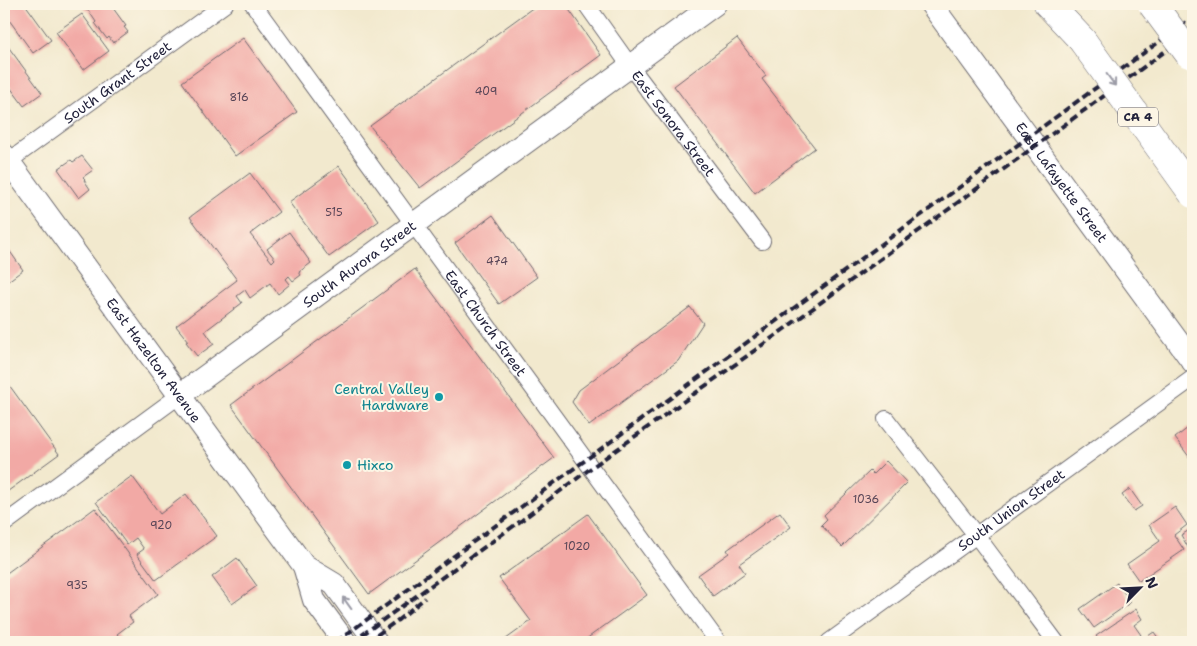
<svg xmlns="http://www.w3.org/2000/svg" width="1197" height="646" font-family="'Shantell Sans',sans-serif">
<rect width="100%" height="100%" fill="#fcf5e5"/>
<filter id="ink" filterUnits="userSpaceOnUse"><feTurbulence type="fractalNoise" baseFrequency=".02" numOctaves="2"/><feDisplacementMap in="SourceGraphic" scale="10" xChannelSelector="R" yChannelSelector="G"/><feConvolveMatrix kernelMatrix="1 2 1 2 8 2 1 2 1" color-interpolation-filters="sRGB"/></filter>
<filter id="wash" filterUnits="userSpaceOnUse"><feTurbulence type="fractalNoise" baseFrequency=".0096" numOctaves="4" result="noise"/><feDisplacementMap in="SourceGraphic" scale="20" xChannelSelector="R" yChannelSelector="G"/><feGaussianBlur stdDeviation="1.12" result="paint"/><feColorMatrix in="noise" values="0 0 0 0 0 0 0 0 0 0 0 0 0 0 0 0 0 1.4 0 .05"/><feComposite in="paint" operator="in"/></filter>
<g filter="url(#wash)">
<rect width="100%" height="100%" fill="#f2e9ce"/>
<g id="blocks">
<!-- building -->
<g fill="#f2a9a5">
<path d="M4 4H25L51 40 33 53 4 13Z"/>
<path d="M81 4H110L126 26 124 27 128 32 113 43 109 37 107 39 95 23 96 22 88 10 87 11Z"/>
<path d="M538 4H565L601 55 420 188 370 126Z"/>
<path d="M82 14 109 51 83 70 56 32Z"/>
<path d="M243 38 297 112 235 156 182 82Z"/>
<path d="M737 38 766 76 762 79 815 148 755 193 674 86Z"/>
<path d="M4 41 42 93 24 106 4 79Z"/>
<path d="M82 156 93 170 83 177 85 179 84 180 90 189 79 198 58 169 71 160 73 162Z"/>
<path d="M339 166 379 221 329 257 289 202Z"/>
<path d="M250 173 279 212 250 234 272 262 275 259 267 249 289 232 311 263 299 272 301 275 293 281 289 276 286 279 290 284 278 294 270 283 250 298 245 290 237 296 242 303 205 331 214 344 197 356 186 342 188 341 176 326 237 280 190 217Z"/>
<path d="M493 215 537 277 499 304 455 243Z"/>
<path d="M4 243 23 270 4 284Z"/>
<path d="M415 269 554 458 369 594 231 405Z"/>
<path d="M690 307 703 323 678 361 589 426 572 402 579 390Z"/>
<path d="M4 378 59 454 4 494Z"/>
<path d="M1193 424V462L1175 438Z"/>
<path d="M886 461 907 483 842 547 821 525 827 519 824 515 870 471 873 474Z"/>
<path d="M132 476 160 514 186 494 217 536 156 580 137 554 144 549 136 538 127 545 96 502Z"/>
<path d="M1130 489 1142 506 1134 511 1122 495Z"/>
<path d="M1175 507 1187 525 1174 535 1184 550 1139 581 1127 564 1160 541 1149 525Z"/>
<path d="M95 508 158 594 129 616 133 622 117 634 123 642H4V575Z"/>
<path d="M780 512 791 527 739 564 745 573 713 596 698 575 729 553 727 550Z"/>
<path d="M588 514 647 595 582 642H502L531 621 499 578Z"/>
<path d="M1193 528V550L1190 551 1181 535Z"/>
<path d="M237 558 257 586 232 604 212 577Z"/>
<path d="M1117 583 1131 602 1094 628 1080 609Z"/>
<path d="M1136 609 1142 619 1134 625 1141 635 1131 642H1101L1096 636Z"/>
<path d="M1154 632 1161 642H1139Z"/>
</g>
</g>
</g>
<g filter="url(#ink)">
<use href="#blocks" fill-opacity="0" stroke="#6b686e" stroke-width="1"/>
<g fill="none" stroke-linecap="round" stroke-linejoin="round">
<defs>
<g id="street">
<path id="s1" d="M253 4 718 642"/>
<path id="s2" d="M586 4 630 66 762 241"/>
<path id="s3" d="M9 161 225 4"/>
<path d="M886 419 976 535 1056 642"/>
<path d="M4 524 180 395"/>
<path id="s4" d="M829 642 1193 378"/>
</g>
<g id="secondary">
<path id="s5" d="M931 4 1193 362"/>
<path id="s6" d="M4 155 304 566 314 600 345 642"/>
<path id="s7" d="M180 395 715 4"/>
<path d="M304 566 334 584 376 642"/>
</g>
<path id="highway" d="M1048 4 1082 40"/>
</defs>
<!-- street casing -->
<use href="#street" stroke="#6b686e" stroke-width="18"/>
<!-- secondary casing -->
<use href="#secondary" stroke="#6b686e" stroke-width="24"/>
<!-- highway casing -->
<use href="#highway" stroke="#6b686e" stroke-width="29"/>
<!-- street -->
<use href="#street" stroke="#fff" stroke-width="16"/>
<!-- secondary -->
<use href="#secondary" stroke="#fff" stroke-width="22"/>
<!-- highway -->
<use href="#highway" stroke="#fff" stroke-width="28"/>
<!-- rail -->
<g stroke="#22223b" stroke-width="4" stroke-dasharray="8 4" stroke-linecap="butt">
<path d="M336 642 1193 17"/>
<path d="M352 642 522 520 591 468 779 333 1193 31"/>
<path d="M367 642 398 620 425 598"/>
</g>
<defs>
<g id="highway-bridge">
<path d="M1152 4 1189 54"/>
<path d="M1082 40 1193 194"/>
</g>
</defs>
<!-- highway-bridge casing -->
<use href="#highway-bridge" stroke="#6b686e" stroke-width="29" stroke-linecap="butt"/>
<!-- highway-bridge -->
<use href="#highway-bridge" stroke="#fff" stroke-width="28"/>
</g>
<!-- one-way arrows -->
<defs><path id="oneway-shaft" d="M-6 0H5M1.5-3L5.5 0L1.5 3" fill="none" stroke-width="1.6" stroke-linecap="round" stroke-linejoin="round" transform="scale(1.25)"/></defs>
<g stroke="#9c9ca7">
<use href="#oneway-shaft" transform="translate(1111 80) rotate(54)"/>
<use href="#oneway-shaft" transform="translate(347 603) rotate(-126)"/>
</g>
</g>
<!-- markers -->
<g fill="#0f9aa8" stroke="#fcf5e5" stroke-width="2">
<circle cx="439" cy="397" r="5"/>
<circle cx="347" cy="465" r="5"/>
</g>
<g text-anchor="middle" stroke-width="4" stroke-linejoin="round" paint-order="stroke">
<!-- number labels -->
<g font-size="11" fill="#564456">
<text x="486" y="95">409</text>
<text x="239" y="101">816</text>
<text x="334" y="216">515</text>
<text x="497" y="265">474</text>
<text x="866" y="503">1036</text>
<text x="161" y="529">920</text>
<text x="577" y="550">1020</text>
<text x="77" y="589">935</text>
</g>
<!-- shield labels -->
<rect fill="#fcf5e5" stroke="#63616e" stroke-width="1" x="1118" y="107.5" width="40" height="19" rx="4"/>
<g font-size="12" font-weight="bold" fill="#22223b">
<text x="1138" y="121">CA 4</text>
</g>
<!-- street labels -->
<g font-size="14" fill="#22223b" stroke="#fcf5e5">
<text dy="5" stroke="none"><textPath href="#s3" startOffset="134">South Grant Street</textPath></text>
<text dy="5" stroke="none"><textPath href="#s2" startOffset="148">East Sonora Street</textPath></text>
<text dy="5" stroke="none"><textPath href="#s5" startOffset="221">East Lafayette Street</textPath></text>
<text dy="5" stroke="none"><textPath href="#s7" startOffset="222">South Aurora Street</textPath></text>
<text dy="5" stroke="none"><textPath href="#s1" startOffset="395">East Church Street</textPath></text>
<text dy="5" stroke="none"><textPath href="#s6" startOffset="254">East Hazelton Avenue</textPath></text>
<text dy="5" stroke="none"><textPath href="#s4" startOffset="225">South Union Street</textPath></text>
</g>
<!-- culture labels -->
<g font-size="14" fill="#0d838f" stroke="#fcf5e5" text-anchor="end">
<text x="429" y="394">Central Valley<tspan x="429" dy="16">Hardware</tspan></text>
<text x="357" y="470" text-anchor="start">Hixco</text>
</g>
</g>
<!-- margin -->
<rect width="1197" height="646" fill="none" stroke="#fcf5e5" stroke-width="20"/>
<!-- north arrow -->
<g transform="translate(1140 588) rotate(66)" stroke="#fcf5e5" stroke-width="4" paint-order="stroke">
<path d="M0-4L9 19L0 12L-9 19Z" fill="#22223b"/>
<text y="-8" font-size="14" font-weight="bold" text-anchor="middle" fill="#22223b">N</text>
</g>
</svg>
